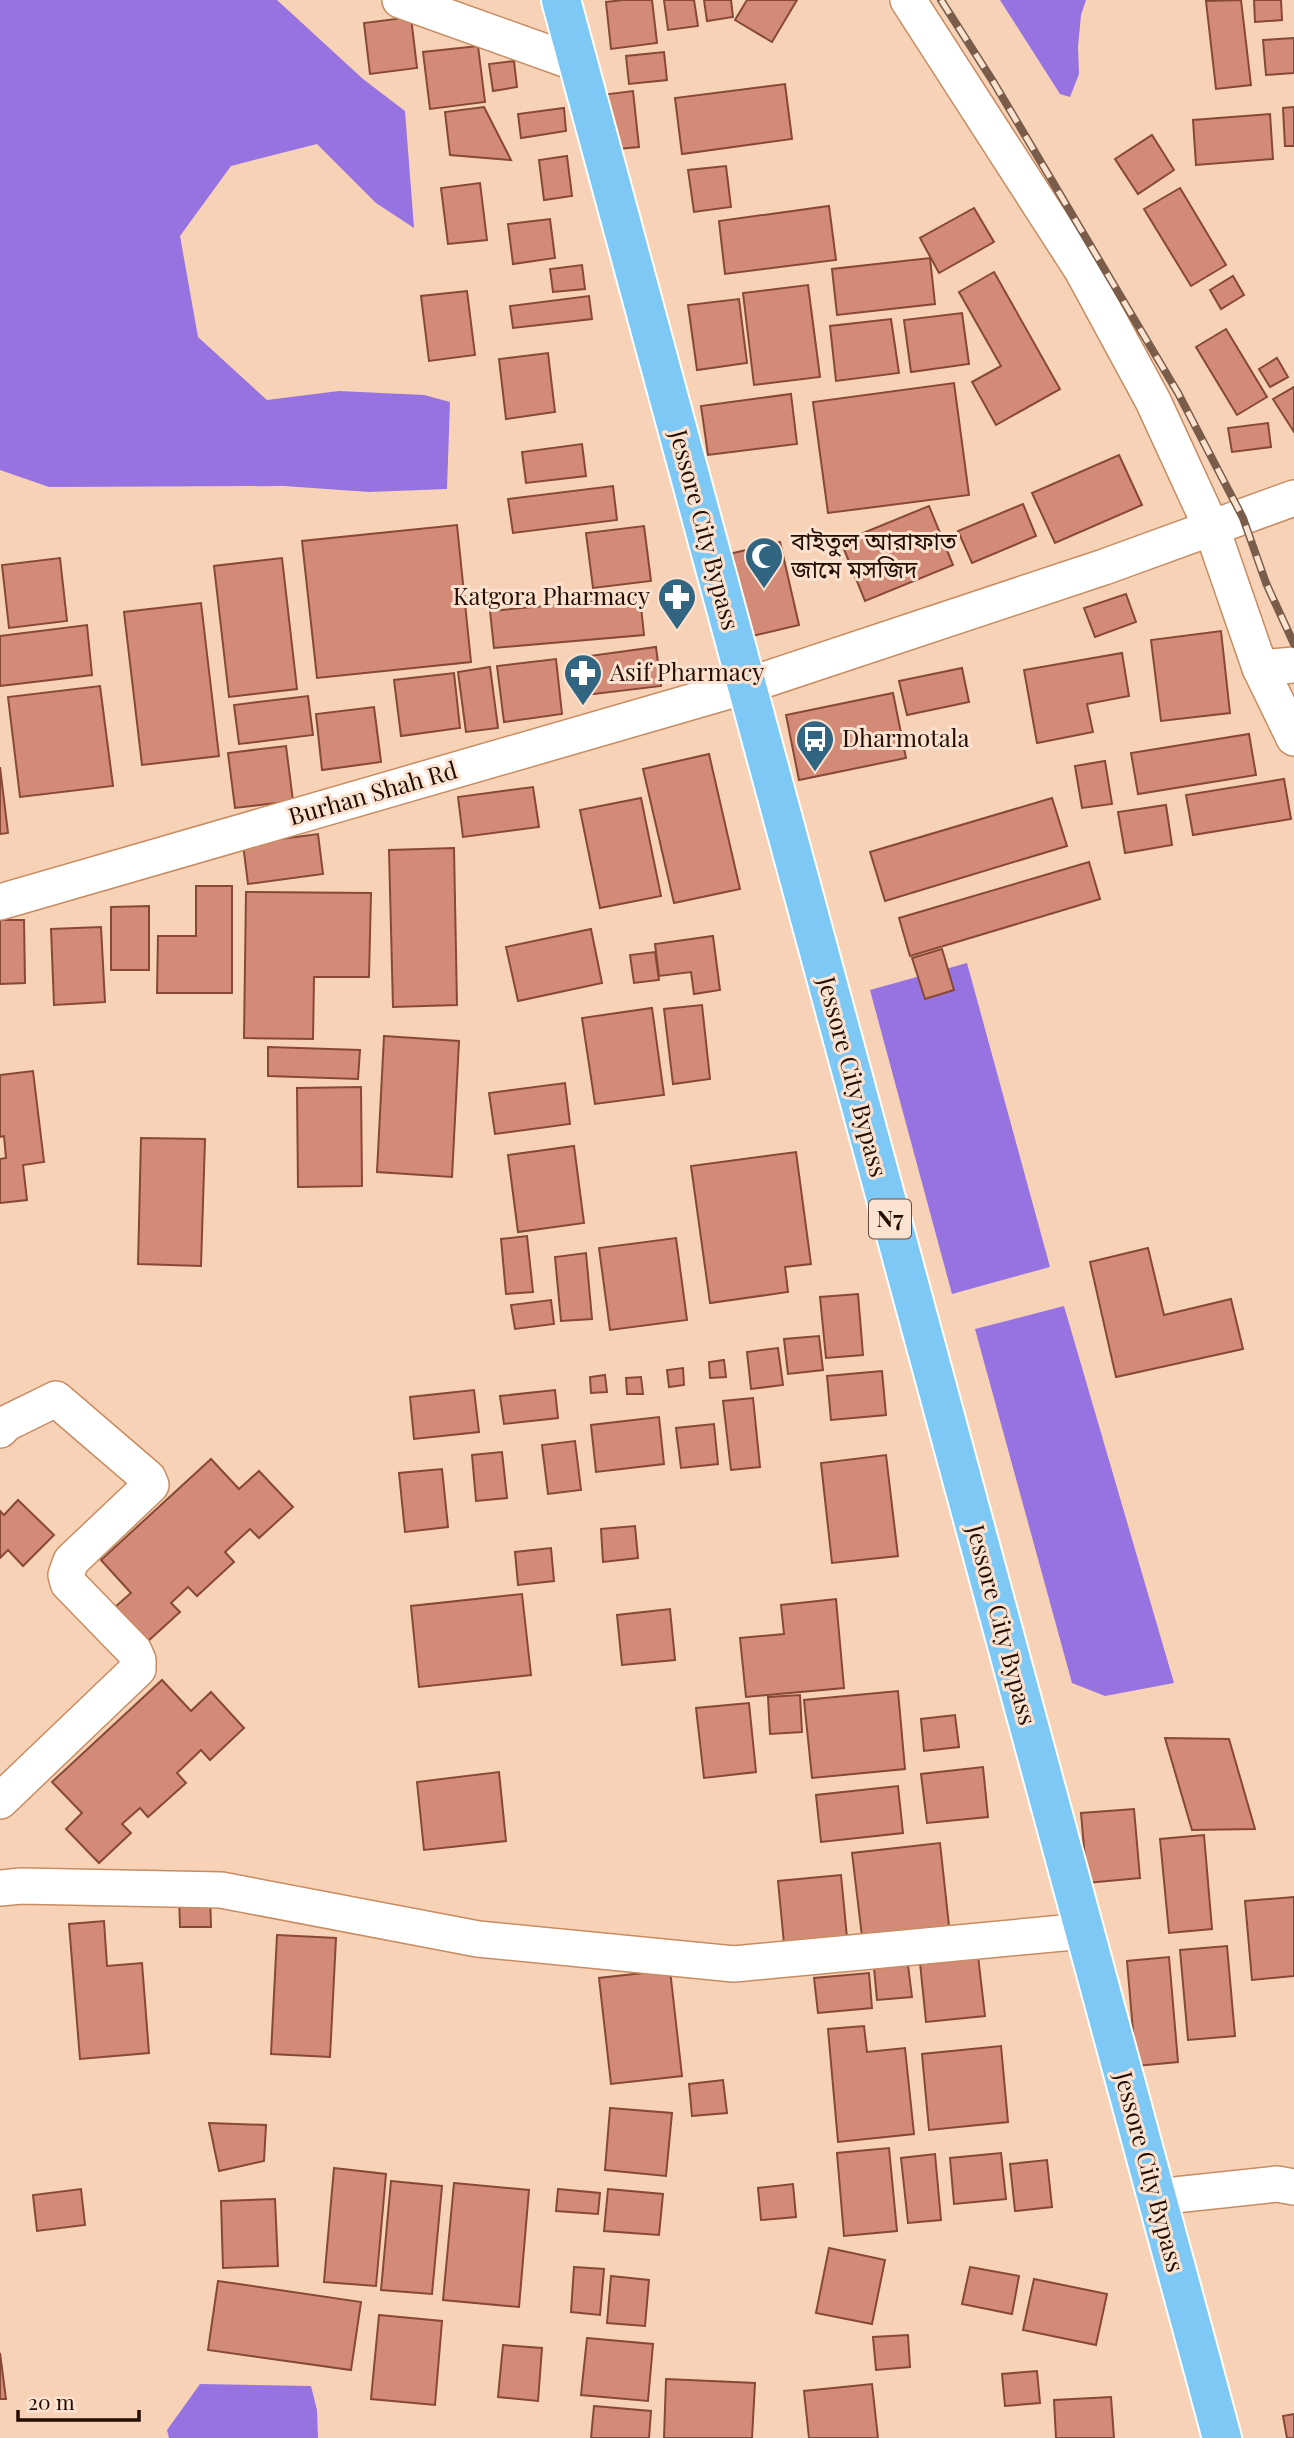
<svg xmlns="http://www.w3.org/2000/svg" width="1294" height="2438" font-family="'Playfair Display','Noto Sans Bengali',serif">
<rect width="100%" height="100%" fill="#f8d2b7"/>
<!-- water -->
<g fill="#9673e0">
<path d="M0 0H277L363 79 405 111 414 228 376 203 317 144 231 166 180 236 198 337 267 400 339 391 424 395 450 402 447 489 369 492 284 486 49 487 0 470Z"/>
<path d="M1000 0H1086L1081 15 1078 47 1079 74 1070 97 1060 94Z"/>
<path d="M967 963 1050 1267 952 1294 870 990Z"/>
<path d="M1064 1306 1174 1683 1105 1696 1072 1683 975 1329Z"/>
<path d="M200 2384 311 2386 317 2410 318 2438H169L167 2430Z"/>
</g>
<!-- building -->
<g fill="#d38b77" stroke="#884836" stroke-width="2">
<path d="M623 0H652L657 43 611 49 606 2Z"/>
<path d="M664 0H694L698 26 668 30Z"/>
<path d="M704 0H731L733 17 707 21Z"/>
<path d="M747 0H797L772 42 735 20Z"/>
<path d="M1241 0 1251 85 1216 89 1206 1Z"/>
<path d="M1254 0H1281L1282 20 1255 22Z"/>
<path d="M411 17 417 68 370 74 364 23Z"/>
<path d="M1294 38V73L1266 75 1263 40Z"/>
<path d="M478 46 485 102 430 109 423 52Z"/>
<path d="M664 52 667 80 629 84 626 56Z"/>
<path d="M514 61 517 87 493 91 489 64Z"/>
<path d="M785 84 792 139 682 154 675 98Z"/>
<path d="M633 91 639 147 607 150 601 95Z"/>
<path d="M484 107 511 160 450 155 445 112Z"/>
<path d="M1294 107V146H1285L1283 108Z"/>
<path d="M564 108 566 131 521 138 518 114Z"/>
<path d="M1270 114 1273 159 1196 165 1193 120Z"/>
<path d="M1152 135 1174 170 1138 194 1115 159Z"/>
<path d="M567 156 572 196 544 200 539 160Z"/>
<path d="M726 166 731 207 694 212 688 170Z"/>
<path d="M480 183 487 240 448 244 441 188Z"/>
<path d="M1180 188 1226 265 1191 286 1144 209Z"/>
<path d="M829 206 836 260 725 274 719 221Z"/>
<path d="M974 208 994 242 939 273 920 238Z"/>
<path d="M550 219 555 258 513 264 508 224Z"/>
<path d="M930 258 935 304 837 315 832 269Z"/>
<path d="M582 265 585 289 553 292 550 269Z"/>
<path d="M994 272 1060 389 996 425 972 382 1001 366 959 292Z"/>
<path d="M1233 276 1244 295 1221 309 1210 290Z"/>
<path d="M808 285 820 377 754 385 743 293Z"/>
<path d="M467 291 475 355 429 361 421 296Z"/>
<path d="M589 296 592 319 513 328 510 306Z"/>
<path d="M739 299 747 363 697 370 688 305Z"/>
<path d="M962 313 969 364 911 372 904 320Z"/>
<path d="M891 319 899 373 836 381 830 326Z"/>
<path d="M1226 329 1267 397 1237 415 1196 347Z"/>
<path d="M548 353 555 412 506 419 499 359Z"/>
<path d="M1277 358 1288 377 1270 387 1259 369Z"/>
<path d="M954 383 969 495 828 513 813 402Z"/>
<path d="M1294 387V432L1273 399Z"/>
<path d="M791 394 797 444 708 455 701 406Z"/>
<path d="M1268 423 1271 447 1232 452 1228 428Z"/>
<path d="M582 444 586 476 526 483 522 452Z"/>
<path d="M1119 455 1142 505 1055 543 1032 493Z"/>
<path d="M613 486 617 520 513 533 508 499Z"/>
<path d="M1023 504 1036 536 972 563 958 531Z"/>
<path d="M929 506 953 565 865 601 841 542Z"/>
<path d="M457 525 471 662 317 678 302 541Z"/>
<path d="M644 526 651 581 593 588 586 533Z"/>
<path d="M780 542 799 625 748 637 729 554Z"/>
<path d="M60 558 67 621 9 628 2 565Z"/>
<path d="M282 558 297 689 229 697 214 566Z"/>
<path d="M1126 594 1136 622 1095 637 1084 608Z"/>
<path d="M640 597 644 635 494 648 490 611Z"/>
<path d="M201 603 219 756 142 765 124 612Z"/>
<path d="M87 625 92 675 0 686V636Z"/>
<path d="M1221 631 1230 713 1161 721 1151 640Z"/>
<path d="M656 647 661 686 586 695 582 657Z"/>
<path d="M1122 653 1129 696 1087 704 1093 732 1037 743 1024 670Z"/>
<path d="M556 659 562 714 504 722 497 666Z"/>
<path d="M490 667 498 728 466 732 458 672Z"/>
<path d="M962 668 969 702 907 715 899 681Z"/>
<path d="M454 673 460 728 401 736 394 680Z"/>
<path d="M100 686 113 786 20 797 8 697Z"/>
<path d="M893 693 906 758 799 780 786 715Z"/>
<path d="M308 696 313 735 239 744 234 705Z"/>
<path d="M374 707 381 762 322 770 316 714Z"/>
<path d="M1249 734 1256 775 1138 794 1131 753Z"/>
<path d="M286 746 293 801 235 808 228 753Z"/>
<path d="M709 754 740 889 674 903 643 769Z"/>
<path d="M1105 761 1112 804 1082 808 1075 766Z"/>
<path d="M0 767 8 833 0 834Z"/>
<path d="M1284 779 1291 819 1193 835 1186 795Z"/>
<path d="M533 787 539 827 463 837 458 797Z"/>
<path d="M641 798 661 896 600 908 580 810Z"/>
<path d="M1052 798 1067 846 885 901 870 852Z"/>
<path d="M1166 805 1172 845 1125 853 1118 812Z"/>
<path d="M318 834 323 874 248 884 243 844Z"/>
<path d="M454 848 457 1005 393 1007 389 850Z"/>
<path d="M1089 862 1100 899 910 956 899 918Z"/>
<path d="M196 886H232V993H157L158 936H196Z"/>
<path d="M246 892 371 893 369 977H314L313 1039 244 1038Z"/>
<path d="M149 906V970H111V907Z"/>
<path d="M0 920H24L25 983 0 984Z"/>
<path d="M101 927 105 1002 54 1005 51 929Z"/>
<path d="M591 929 602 983 518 1001 506 947Z"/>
<path d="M713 936 720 990 694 994 691 972 659 976 655 944Z"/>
<path d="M942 949 954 990 925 999 912 958Z"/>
<path d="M655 952 659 980 634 983 630 955Z"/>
<path d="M702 1005 710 1079 673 1084 664 1009Z"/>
<path d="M652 1008 664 1095 595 1104 582 1018Z"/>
<path d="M384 1036 459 1041 452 1177 377 1172Z"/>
<path d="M268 1047 360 1050 358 1079 268 1076Z"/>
<path d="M33 1071 44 1162 23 1165 27 1200 0 1203V1159L6 1158 4 1136 0 1137V1075Z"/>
<path d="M565 1083 570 1124 495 1134 489 1093Z"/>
<path d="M361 1087 362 1186 298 1187 297 1088Z"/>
<path d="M141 1138 205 1139 201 1266 138 1264Z"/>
<path d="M574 1146 584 1223 518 1232 508 1155Z"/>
<path d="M796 1152 811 1264 785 1267 788 1292 710 1303 691 1166Z"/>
<path d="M527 1236 533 1292 506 1294 501 1239Z"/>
<path d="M676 1238 687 1320 610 1330 599 1248Z"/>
<path d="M1148 1248 1164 1315 1231 1299 1243 1349 1116 1377 1090 1262Z"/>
<path d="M586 1253 592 1319 561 1321 555 1257Z"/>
<path d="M858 1294 863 1355 826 1358 820 1297Z"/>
<path d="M551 1300 554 1324 515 1329 511 1305Z"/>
<path d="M819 1336 823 1370 788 1374 784 1339Z"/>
<path d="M778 1348 783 1385 751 1389 747 1352Z"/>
<path d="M724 1360 726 1377 710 1378 709 1362Z"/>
<path d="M683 1368 684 1385 669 1387 667 1370Z"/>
<path d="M882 1371 886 1415 831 1420 827 1376Z"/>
<path d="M605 1375 607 1392 591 1393 590 1377Z"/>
<path d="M641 1377 643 1394H627L626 1378Z"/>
<path d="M474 1390 479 1432 414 1439 410 1397Z"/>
<path d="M555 1390 558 1418 504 1424 500 1396Z"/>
<path d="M753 1398 760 1467 731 1470 723 1401Z"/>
<path d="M659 1417 664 1464 596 1472 591 1425Z"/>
<path d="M714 1424 718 1464 681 1468 676 1428Z"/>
<path d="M575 1441 581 1490 548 1494 542 1445Z"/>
<path d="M502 1452 507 1498 476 1501 472 1455Z"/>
<path d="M886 1455 898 1556 832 1563 821 1463Z"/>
<path d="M211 1459 239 1489 259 1471 293 1507 259 1538 250 1529 225 1552 234 1562 197 1596 188 1587 171 1603 180 1612 147 1642 115 1607 131 1593 101 1560Z"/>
<path d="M442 1469 448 1527 405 1532 399 1473Z"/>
<path d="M18 1500 54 1535 23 1566 8 1550 0 1558V1511L4 1515Z"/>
<path d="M635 1526 638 1558 603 1562 601 1529Z"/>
<path d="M551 1548 554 1581 518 1585 515 1552Z"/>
<path d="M522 1594 531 1675 419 1687 411 1606Z"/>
<path d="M836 1599 844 1688 746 1697 740 1638 784 1634 781 1605Z"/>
<path d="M670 1609 675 1660 622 1665 617 1615Z"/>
<path d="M162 1680 191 1711 211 1692 244 1728 210 1760 201 1750 177 1773 186 1783 148 1817 140 1808 122 1824 131 1833 99 1863 66 1829 82 1813 52 1782Z"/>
<path d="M898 1691 905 1769 812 1778 804 1700Z"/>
<path d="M800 1695 802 1732 770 1734 768 1697Z"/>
<path d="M749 1703 756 1772 704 1778 696 1708Z"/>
<path d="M955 1715 959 1747 924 1751 921 1719Z"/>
<path d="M1165 1738 1229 1739 1255 1829 1192 1830Z"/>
<path d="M983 1767 988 1817 927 1823 921 1774Z"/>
<path d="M499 1772 506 1841 424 1850 417 1782Z"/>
<path d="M898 1786 903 1833 821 1842 816 1795Z"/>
<path d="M1134 1809 1140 1878 1087 1883 1081 1813Z"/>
<path d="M1204 1835 1212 1929 1169 1933 1160 1839Z"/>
<path d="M940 1843 950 1935 863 1945 852 1853Z"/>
<path d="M841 1875 848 1948 785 1954 778 1881Z"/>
<path d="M179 1895H210L211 1927H180Z"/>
<path d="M1294 1897V1976L1252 1980 1245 1901Z"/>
<path d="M104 1921 107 1966 142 1963 149 2053 80 2059 69 1924Z"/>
<path d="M277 1935 336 1938 330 2057 271 2054Z"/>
<path d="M1227 1946 1235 2036 1188 2040 1180 1950Z"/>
<path d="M977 1947 985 2016 926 2022 919 1953Z"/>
<path d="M1169 1957 1178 2062 1136 2066 1127 1961Z"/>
<path d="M908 1965 912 1997 877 2000 874 1968Z"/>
<path d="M670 1970 682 2076 611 2084 599 1978Z"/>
<path d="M869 1973 872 2008 818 2013 814 1978Z"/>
<path d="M864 2026 867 2052 905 2048 914 2134 838 2142 828 2029Z"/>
<path d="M1001 2046 1008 2122 929 2130 922 2054Z"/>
<path d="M723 2080 727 2113 692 2116 689 2084Z"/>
<path d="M610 2108 672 2113 666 2176 605 2170Z"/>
<path d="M209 2123 266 2125 264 2161 219 2171Z"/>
<path d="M889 2148 897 2231 844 2236 837 2153Z"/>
<path d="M1001 2153 1006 2199 954 2204 950 2158Z"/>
<path d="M935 2154 941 2220 908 2223 901 2158Z"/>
<path d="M1047 2160 1052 2207 1015 2211 1010 2164Z"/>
<path d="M334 2168 386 2174 376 2286 324 2282Z"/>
<path d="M391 2181 442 2186 432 2294 381 2290Z"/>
<path d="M454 2183 529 2190 519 2307 443 2300Z"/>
<path d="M793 2184 796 2217 761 2220 758 2188Z"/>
<path d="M81 2189 85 2225 37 2231 33 2195Z"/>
<path d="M558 2189 600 2193 598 2214 556 2211Z"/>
<path d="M608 2189 663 2194 659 2235 604 2231Z"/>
<path d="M275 2199 278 2266 223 2268 221 2201Z"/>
<path d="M829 2248 885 2260 872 2324 816 2313Z"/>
<path d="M574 2267 604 2269 600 2315 571 2312Z"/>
<path d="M970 2267 1019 2276 1012 2314 962 2304Z"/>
<path d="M611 2276 649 2280 645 2326 607 2323Z"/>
<path d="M1034 2279 1107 2294 1096 2345 1023 2330Z"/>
<path d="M218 2281 361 2302 351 2370 208 2350Z"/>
<path d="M379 2315 442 2321 435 2405 371 2399Z"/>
<path d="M908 2335 910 2367 876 2370 873 2337Z"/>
<path d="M587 2338 653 2344 648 2401 581 2395Z"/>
<path d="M503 2345 542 2348 538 2401 498 2397Z"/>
<path d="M0 2353 6 2399H0Z"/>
<path d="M1037 2371 1040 2403 1005 2406 1002 2374Z"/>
<path d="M666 2379 755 2383 752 2438H664Z"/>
<path d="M872 2384 878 2438H809L804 2391Z"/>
<path d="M1111 2397 1114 2438H1056L1054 2400Z"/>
<path d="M594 2406 651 2411 649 2438H591Z"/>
<path d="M1294 2414V2438H1287L1283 2416Z"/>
</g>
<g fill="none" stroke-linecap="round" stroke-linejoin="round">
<defs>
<g id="street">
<path d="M400 0 579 64"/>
<path d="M908 0 1082 270 1153 401 1212 529 1260 668 1294 738"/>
<path d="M1260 668 1294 665"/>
<path d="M0 902 746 686 1104 567 1294 498"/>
<path d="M0 1430 7 1423 56 1399 148 1478 151 1485 71 1561 66 1575 68 1583 134 1651 138 1660V1669L0 1801"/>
<path d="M0 1888 21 1886 221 1890 478 1939 734 1964 1084 1931"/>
<path d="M1156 2197 1277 2184 1294 2187"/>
</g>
<path id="highway" d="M561 0 1222 2438"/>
</defs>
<!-- street casing -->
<use href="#street" stroke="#c78c61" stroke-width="38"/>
<!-- highway casing -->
<use href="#highway" stroke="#fff" stroke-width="42"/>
<!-- street -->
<use href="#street" stroke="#fff" stroke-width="35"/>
<!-- highway -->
<use href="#highway" stroke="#7ec8f5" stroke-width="38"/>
<defs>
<path id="rail" d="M941 0 994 83 1178 393 1243 518 1266 583 1294 644"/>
</defs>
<!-- rail casing -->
<use href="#rail" stroke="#795d4a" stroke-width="8"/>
<!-- rail -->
<use href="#rail" stroke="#fce2d0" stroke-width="5" stroke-dasharray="16" stroke-linecap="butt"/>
</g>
<!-- icons -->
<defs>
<symbol id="mosque-pin" viewBox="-11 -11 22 30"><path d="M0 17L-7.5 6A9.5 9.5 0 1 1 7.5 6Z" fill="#326582" stroke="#fce2d0"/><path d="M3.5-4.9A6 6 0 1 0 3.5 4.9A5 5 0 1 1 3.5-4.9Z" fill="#fff"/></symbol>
<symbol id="pharmacy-pin" viewBox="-11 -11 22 30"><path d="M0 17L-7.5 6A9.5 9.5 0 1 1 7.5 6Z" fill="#326582" stroke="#fce2d0"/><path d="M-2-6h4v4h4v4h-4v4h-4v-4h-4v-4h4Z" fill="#fff"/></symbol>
<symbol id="bus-pin" viewBox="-11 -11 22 30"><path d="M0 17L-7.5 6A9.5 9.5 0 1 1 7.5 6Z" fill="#326582" stroke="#fce2d0"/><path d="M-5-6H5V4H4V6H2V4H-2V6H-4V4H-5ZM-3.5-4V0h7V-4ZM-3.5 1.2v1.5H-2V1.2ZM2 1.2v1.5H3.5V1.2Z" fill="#fff"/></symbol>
</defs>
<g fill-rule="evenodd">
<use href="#mosque-pin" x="742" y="534" width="44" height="60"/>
<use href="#pharmacy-pin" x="655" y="575" width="44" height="60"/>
<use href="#pharmacy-pin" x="561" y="651" width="44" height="60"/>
<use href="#bus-pin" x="793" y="717" width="44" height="60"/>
</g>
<g text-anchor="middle" stroke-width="6" stroke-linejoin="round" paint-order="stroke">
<!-- shield labels -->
<rect fill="#fce2d0" stroke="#644d3e" stroke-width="2" x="869" y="1199.5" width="42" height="39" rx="5"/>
<g font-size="23" font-weight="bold" fill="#230d00">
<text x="890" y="1227">N7</text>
</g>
<!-- street labels -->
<g font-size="24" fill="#230d00" stroke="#fce2d0">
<text transform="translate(704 530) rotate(75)" y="8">Jessore City Bypass</text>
<text transform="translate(373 794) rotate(-16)" y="8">Burhan Shah Rd</text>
<text transform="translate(852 1077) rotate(75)" y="8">Jessore City Bypass</text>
<text transform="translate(1001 1625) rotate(75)" y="8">Jessore City Bypass</text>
<text transform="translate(1149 2172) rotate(75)" y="8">Jessore City Bypass</text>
</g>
<!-- poi labels -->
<g font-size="24" fill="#230d00" stroke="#fce2d0" text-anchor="start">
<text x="791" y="550">বাইতুল আরাফাত<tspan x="791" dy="28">জামে মসজিদ</tspan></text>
<text x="650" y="605" text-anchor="end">Katgora Pharmacy</text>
<text x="610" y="681">Asif Pharmacy</text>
<text x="842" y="747">Dharmotala</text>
</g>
</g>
<!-- scale -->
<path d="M18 2410v10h121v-10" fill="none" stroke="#230d00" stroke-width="3.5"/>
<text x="28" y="2410" font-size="21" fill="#230d00" stroke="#fce2d0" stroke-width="5" paint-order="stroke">20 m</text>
</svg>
